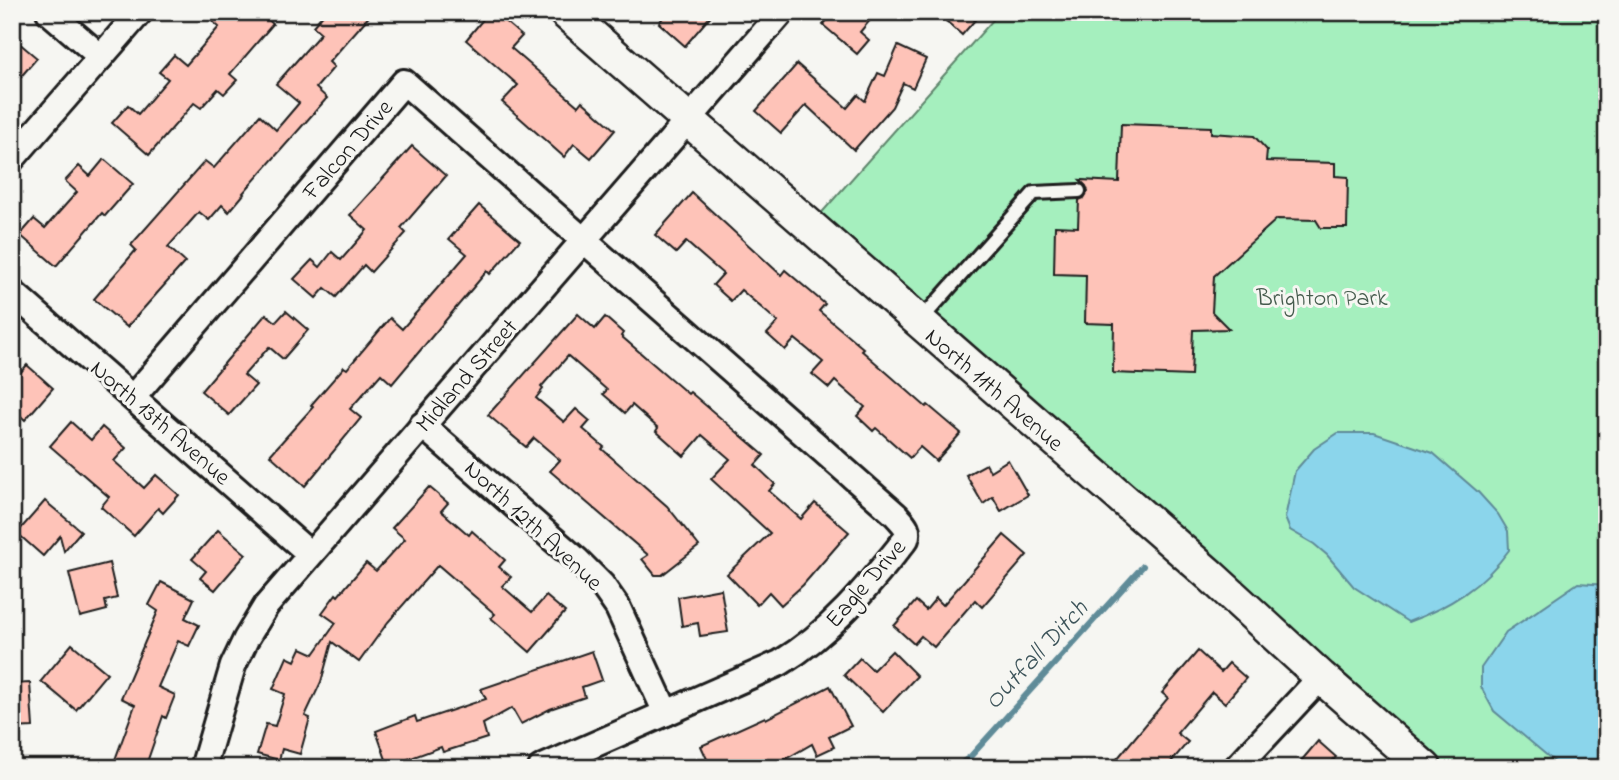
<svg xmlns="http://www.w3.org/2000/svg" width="1619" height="780" font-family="'Indie Flower',sans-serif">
<rect width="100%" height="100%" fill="#f6f6f2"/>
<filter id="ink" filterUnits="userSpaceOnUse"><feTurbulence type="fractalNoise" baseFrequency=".0143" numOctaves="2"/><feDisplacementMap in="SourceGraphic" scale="14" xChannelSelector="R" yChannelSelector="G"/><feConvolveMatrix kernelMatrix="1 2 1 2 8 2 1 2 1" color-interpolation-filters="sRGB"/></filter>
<g filter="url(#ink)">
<!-- green -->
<path fill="#a5efbe" stroke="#60866d" stroke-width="2" d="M1000 12H1607V768H1423L809 227Z"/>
<!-- water -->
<g fill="#8bd5eb" stroke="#5f8b98" stroke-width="2">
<path d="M1338 433H1374L1433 453 1478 492 1498 514 1508 531 1509 550C1483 586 1449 607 1408 622L1354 587 1327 555 1314 544 1290 530 1285 518 1295 471 1314 449Z"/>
<path d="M1578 583 1607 585V768H1562L1494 711 1481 687V668L1506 632Z"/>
</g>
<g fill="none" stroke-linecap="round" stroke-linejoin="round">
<!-- stream -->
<path stroke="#5f8b98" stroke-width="6" d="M955 768 970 757 1143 566"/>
</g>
<!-- building -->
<g fill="#fec3b8" stroke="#1c1c1c" stroke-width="2">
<path d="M202 12H260L273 24 230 74 237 80 224 94 218 89 201 108 194 103 149 155 112 123 128 105 138 114 168 79 159 72 174 55 186 65 219 27Z"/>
<path d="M325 12H373L329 62 334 67 316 88 327 98 243 193 244 194 229 212 222 205 209 220 199 212 168 247 185 262 127 327 94 299 136 250 131 245 205 161 214 168 260 115 276 130 299 103 276 84 321 33 313 26Z"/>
<path d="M489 12H494L522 36 511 48 578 106 582 101 615 130 591 158 574 144 564 157 502 102 518 85 466 40Z"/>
<path d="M667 12H714L685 46 659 23Z"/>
<path d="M834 12H877L860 32 869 40 857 54 823 25Z"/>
<path d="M936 12H982L962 35Z"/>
<path d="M12 37 37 58 12 87Z"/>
<path d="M898 46 926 59 913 88 903 83 892 107 854 150 806 105 781 133 756 111 797 64 847 108 858 95 865 101 878 73 885 76Z"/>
<path d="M1121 124 1211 127V133L1254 136 1267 150 1266 161 1335 163V176L1348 177 1347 228H1321L1316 220 1277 219 1214 276 1212 312 1229 329 1193 330 1191 376 1113 373 1114 324 1085 323 1086 275 1054 274 1055 226 1078 227 1079 200 1084 198 1088 191 1086 186 1080 180 1119 182Z"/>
<path d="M412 146 446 176 401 228 406 233 371 272 364 265 336 297 325 288 316 298 294 279 312 260 320 267 332 252 341 260 367 230 350 215Z"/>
<path d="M104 159 133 184 105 216 102 213 56 266 20 235 34 219 45 228 77 192 65 181 79 166 90 176Z"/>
<path d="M692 193 781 275 785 270 825 304 819 311 863 348 861 350 926 407 928 405 961 433 936 461 920 447 910 458 876 428 873 431 857 416 865 407 835 381 829 388 812 374 823 362 795 339 785 350 767 334 778 322 741 290 731 301 713 285 723 274 686 242 676 253 655 235Z"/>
<path d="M479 205 520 240 490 274 487 271 392 384 381 374 350 409 361 418 305 486 270 455 313 407 311 405 344 367 347 369 390 318 402 329 467 254 449 239Z"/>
<path d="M286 311 308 330 283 359 269 347 244 375 256 385 229 415 201 391 266 314 276 322Z"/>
<path d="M578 314 595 329 605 317 623 333 621 336 688 394 690 392 764 455 755 465 775 484 769 491 801 519 815 503 849 532 803 585 781 605 769 592 757 605 727 574 770 533 711 479 730 459 702 435 684 456 656 431 658 428 632 405 625 413 603 394 607 390 568 356 541 387 543 389 536 398 564 422 576 409 590 421 583 429 604 447 602 449 667 506 699 546 662 575H655L642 559 648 555 550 471 560 460 534 438 526 447 488 415Z"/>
<path d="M27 365 53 388 25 420 12 408V382Z"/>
<path d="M71 422 91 440 102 427 126 448 114 461 144 488 156 475 179 495 163 513 158 508 134 536 101 507 109 497 50 446Z"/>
<path d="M1008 460 1028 495 1001 511 993 497 983 504 966 475 986 464 990 471Z"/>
<path d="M429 487 448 503 441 511 469 535 472 531 505 560 499 567 511 577 502 586 532 612 546 596 565 612 530 652 491 618 495 614 438 565 388 622 359 662 332 642 321 682 305 716 310 718 300 754 282 749 279 760 257 754 266 724 275 726 285 694 273 689 287 657 295 661 301 648 314 654 336 623 322 613 336 594 338 596 366 563 376 571 405 539 392 528Z"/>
<path d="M45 501 81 531 64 551 60 536 43 556 17 533Z"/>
<path d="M218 530 246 554 215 590 200 578 206 571 192 559Z"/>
<path d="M1004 535 1027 555 982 607 975 600 934 647 921 636 914 644 894 626 916 601 926 610 936 598 943 605Z"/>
<path d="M109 563 117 598 105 601 107 610 80 617 69 573Z"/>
<path d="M161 582 194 599 185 618 199 625 189 646 178 641 158 687 175 695 166 718 163 716 145 768H112L135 705 121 698 158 611 149 605Z"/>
<path d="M721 589 728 632 700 636 698 623 682 626 678 597Z"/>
<path d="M72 644 107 673 76 710 41 681Z"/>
<path d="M592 651 602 680 582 687 585 697 550 709 521 724 512 708 483 724 487 738 443 752 441 747 408 759 411 768H389L376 731 415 716 417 722 486 699 481 689Z"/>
<path d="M892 651 917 676 883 712 844 675 860 658 873 670Z"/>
<path d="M1198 651 1221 672 1229 663 1246 678 1225 703 1212 692 1177 733 1188 742 1166 768H1127L1117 759 1168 698 1162 693Z"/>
<path d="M30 683 33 727 12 728V684Z"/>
<path d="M830 686 851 726 829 737 834 747 817 755 812 744 770 768H733L730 761 711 768 701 746 765 717 766 719Z"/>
<path d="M1318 741 1336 757 1326 768H1295Z"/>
</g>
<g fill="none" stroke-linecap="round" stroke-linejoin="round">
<defs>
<path id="service" d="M919 322 1034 193 1079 191"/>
<g id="minor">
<path d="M49 12 101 57"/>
<path d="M12 159 140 12"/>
<path d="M12 292 310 554"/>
<path d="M134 396 404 82 896 515C903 523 910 528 906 539 869 585 832 632 780 663L541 768"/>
<path d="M422 425 577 560 602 585 618 608 666 713"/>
<path d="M203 768 233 666 246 639 266 606 782 12"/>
<path d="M1236 768 1321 677"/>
</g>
<path id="tertiary" d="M565 12 1210 575 1321 677 1425 768"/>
</defs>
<!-- service casing -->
<use href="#service" stroke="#1c1c1c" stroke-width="18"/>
<!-- minor casing -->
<use href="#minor" stroke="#1c1c1c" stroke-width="30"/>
<!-- tertiary casing -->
<use href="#tertiary" stroke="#1c1c1c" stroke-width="37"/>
<!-- service -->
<use href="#service" stroke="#f6f6f2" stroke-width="12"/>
<!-- minor -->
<use href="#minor" stroke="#f6f6f2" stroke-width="24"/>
<!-- tertiary -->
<use href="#tertiary" stroke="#f6f6f2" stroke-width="32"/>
</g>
</g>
<g text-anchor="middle" stroke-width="6" stroke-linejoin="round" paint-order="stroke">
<!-- street labels -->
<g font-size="24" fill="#1c1c1c" stroke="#f6f6f2">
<text transform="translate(347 149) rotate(-49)" y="8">Falcon Drive</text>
<text transform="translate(466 375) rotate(-49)" y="8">Midland Street</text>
<text transform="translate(995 389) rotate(41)" y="8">North 11th Avenue</text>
<text transform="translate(161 422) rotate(41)" y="8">North 13th Avenue</text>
<text transform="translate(534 525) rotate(43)" y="8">North 12th Avenue</text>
<text transform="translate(865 583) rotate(-49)" y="8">Eagle Drive</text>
</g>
<!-- park labels -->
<g font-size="24" fill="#455b4d" stroke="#f6f6f2">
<text x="1322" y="305">Brighton Park</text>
</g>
<!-- water labels -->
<g font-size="26" font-style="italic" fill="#3d545a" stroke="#f6f6f2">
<text transform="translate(1035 654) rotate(-47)" y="9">Outfall Ditch</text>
</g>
</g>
<!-- margin -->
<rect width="1619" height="780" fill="none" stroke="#f6f6f2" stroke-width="42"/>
<rect x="21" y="21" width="1577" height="738" fill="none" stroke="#1c1c1c" stroke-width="2.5" filter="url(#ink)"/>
</svg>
